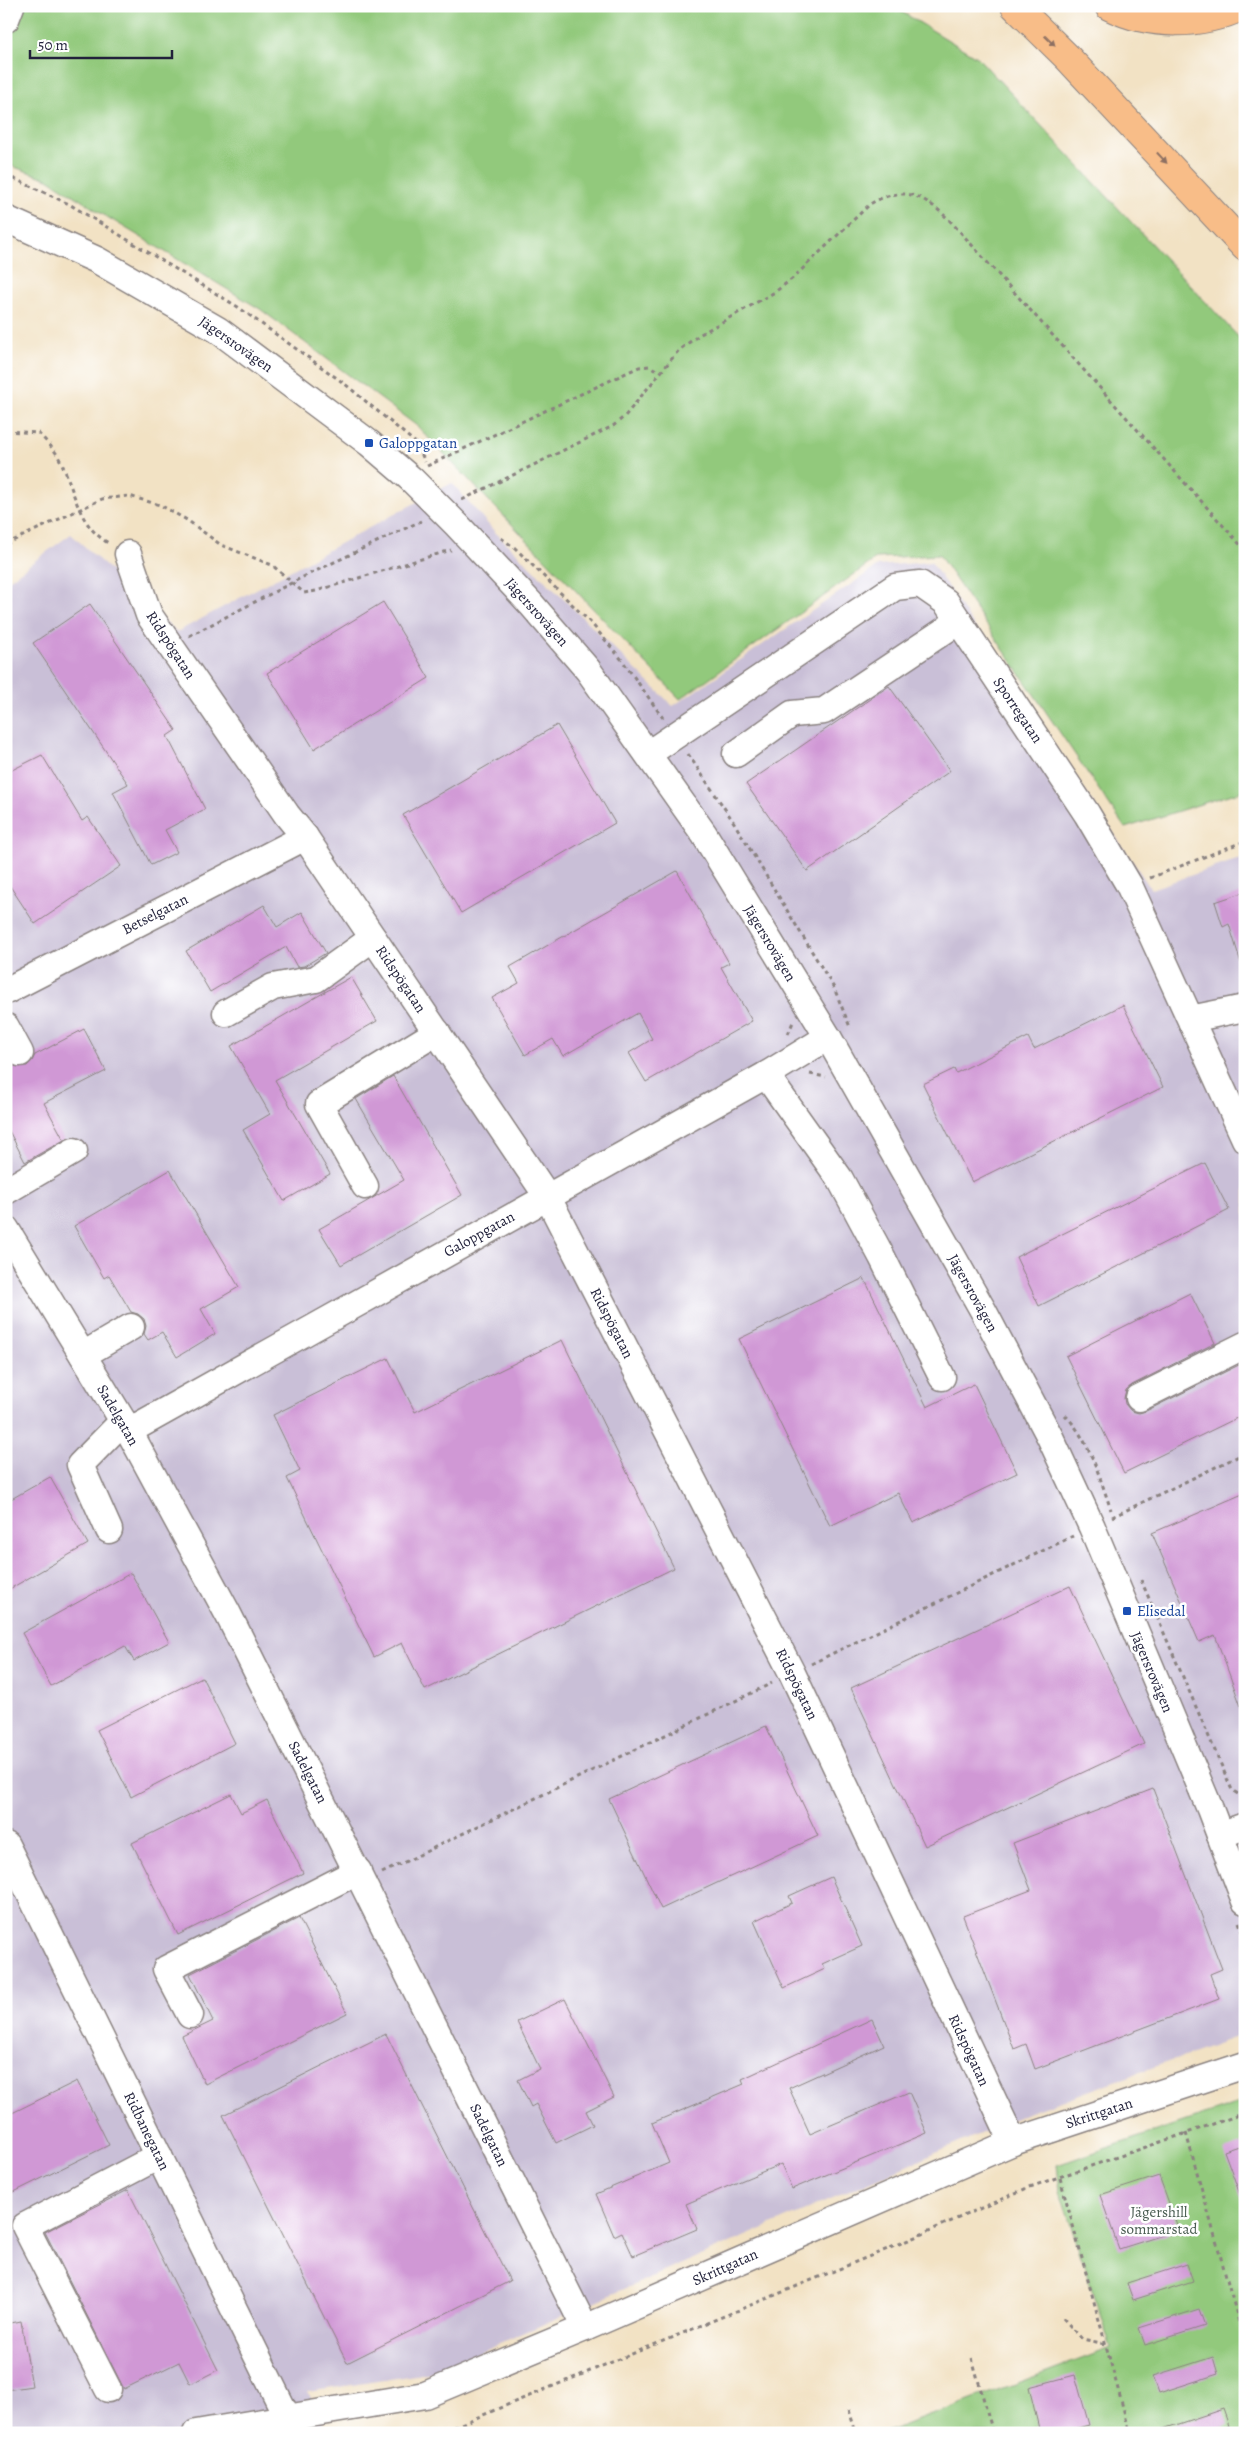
<svg xmlns="http://www.w3.org/2000/svg" width="1251" height="2439" font-family="Alegreya,serif">
<rect width="100%" height="100%" fill="#fff"/>
<filter id="ink" filterUnits="userSpaceOnUse"><feTurbulence type="fractalNoise" baseFrequency=".02" numOctaves="2"/><feDisplacementMap in="SourceGraphic" scale="10" xChannelSelector="R" yChannelSelector="G"/><feConvolveMatrix kernelMatrix="1 2 1 2 8 2 1 2 1" color-interpolation-filters="sRGB"/></filter>
<filter id="wash" filterUnits="userSpaceOnUse"><feTurbulence type="fractalNoise" baseFrequency=".0096" numOctaves="4" result="noise"/><feDisplacementMap in="SourceGraphic" scale="20" xChannelSelector="R" yChannelSelector="G"/><feGaussianBlur stdDeviation="1.12" result="paint"/><feColorMatrix in="noise" values="0 0 0 0 0 0 0 0 0 0 0 0 0 0 0 0 0 1.4 0 .05"/><feComposite in="paint" operator="in"/></filter>
<g filter="url(#wash)">
<rect width="100%" height="100%" fill="#f2e2c4"/>
<!-- industrial -->
<path fill="#c9bfd7" d="M452 483 495 532 673 706 878 566 931 562 1151 889 1245 857V2034L1030 2112 434 2372 308 2392 328 2433H6V582L71 534 177 632Z"/>
<!-- green -->
<g fill="#92c97b" stroke="#5a765b">
<path d="M6 6H892L978 58 1245 344V790L1125 828 939 555 877 558 680 699 417 426 260 309 99 212 48 179 6 164Z"/>
<path d="M1245 2101V2433H883L1111 2348 1060 2192 1057 2165Z"/>
</g>
<g id="blocks">
<!-- building -->
<g fill="#d098d5">
<path d="M383 602 429 678 314 749 267 673Z"/>
<path d="M90 604 176 730 167 736 205 809 165 830 177 852 151 865 113 792 128 784 33 643Z"/>
<path d="M889 686 950 771 807 871 746 784Z"/>
<path d="M557 725 615 823 461 913 403 815Z"/>
<path d="M42 755 82 821 88 817 121 866 35 924 6 880V773Z"/>
<path d="M677 871 729 963 721 967 752 1021 646 1082 629 1053 652 1039 638 1013 563 1056 553 1039 525 1055 492 998 519 983 510 967Z"/>
<path d="M1245 892V963H1241L1229 924 1223 927 1215 902Z"/>
<path d="M264 905 277 927 302 912 326 953 304 966 297 967 286 947 210 992 186 951Z"/>
<path d="M351 977 377 1021 275 1080 330 1174 284 1201 243 1130 270 1114 231 1046Z"/>
<path d="M1123 1005 1163 1087 972 1182 923 1084 954 1069 956 1073 1028 1037 1034 1049Z"/>
<path d="M84 1029 106 1071 44 1103 64 1140 25 1162 6 1125V1070L13 1066H27L32 1061 35 1055Z"/>
<path d="M393 1076 462 1195 341 1265 319 1229 404 1180 356 1099Z"/>
<path d="M1205 1163 1229 1210 1039 1306 1016 1257Z"/>
<path d="M170 1170 239 1287 201 1309 215 1334 177 1357 162 1332 148 1340 144 1334 146 1326 144 1319 138 1314 131 1312 109 1275 104 1278 74 1226Z"/>
<path d="M864 1278 927 1407 974 1384 1017 1473 913 1523 898 1493 830 1526 739 1339Z"/>
<path d="M1190 1293 1215 1343 1132 1385 1126 1390 1124 1398 1125 1404 1131 1411 1139 1413 1146 1411 1245 1362V1414L1124 1473 1066 1356Z"/>
<path d="M562 1340 674 1568 425 1690 402 1643 374 1657 287 1478 300 1471 273 1415 388 1358 415 1412Z"/>
<path d="M50 1477 88 1544 6 1591V1502Z"/>
<path d="M1245 1493V1711L1243 1712 1215 1635 1199 1642 1152 1533Z"/>
<path d="M131 1573 169 1642 134 1661 125 1646 51 1686 22 1633Z"/>
<path d="M1070 1586 1144 1744 925 1846 851 1688Z"/>
<path d="M202 1677 235 1743 131 1797 97 1730Z"/>
<path d="M766 1726 818 1836 661 1909 609 1799Z"/>
<path d="M1153 1789 1222 1969 1210 1974 1219 1999 1035 2069 1026 2044 1014 2049 963 1916 1031 1890 1013 1843Z"/>
<path d="M231 1794 241 1813 267 1800 303 1873 178 1935 132 1843Z"/>
<path d="M831 1877 862 1946 822 1964 825 1969 784 1988 754 1921 792 1903 789 1896Z"/>
<path d="M299 1918 347 2013 205 2084 182 2036 213 2021 190 1974Z"/>
<path d="M565 1999 614 2097 586 2111 593 2125 556 2143 536 2104 531 2107 518 2080 540 2069 517 2022Z"/>
<path d="M872 2019 884 2045 789 2088 810 2134 909 2092 927 2133 792 2189 781 2164 686 2204 697 2229 633 2256 622 2232 614 2236 596 2194 669 2163 652 2123 744 2084 742 2079Z"/>
<path d="M386 2034 510 2281 347 2363 223 2115Z"/>
<path d="M77 2081 109 2145 6 2196V2116Z"/>
<path d="M1245 2144V2200H1242L1224 2151Z"/>
<path d="M1159 2176 1179 2230 1119 2249 1100 2195Z"/>
<path d="M128 2190 218 2370 190 2384 179 2362 124 2389 45 2232Z"/>
<path d="M1187 2264 1193 2281 1133 2300 1127 2283Z"/>
<path d="M1199 2309 1205 2326 1145 2345 1139 2328Z"/>
<path d="M21 2321 32 2386 6 2390V2324Z"/>
<path d="M1213 2357 1218 2374 1159 2393 1153 2376Z"/>
<path d="M1075 2375 1089 2425 1059 2433H1040L1029 2387Z"/>
<path d="M1223 2409 1229 2426 1209 2433H1161L1160 2430Z"/>
</g>
</g>
</g>
<g filter="url(#ink)">
<use href="#blocks" fill-opacity="0" stroke="#8a8280" stroke-width="1"/>
<g fill="none" stroke-linecap="round" stroke-linejoin="round">
<defs>
<g id="minor">
<path d="M6 19 11 6"/>
<path d="M6 219 97 260 218 330 369 443 411 479 457 525 531 604 588 670 704 834 828 1037 984 1312 1050 1437 1092 1527 1210 1809 1245 1901"/>
<path d="M128 554 149 615 287 815 305 837 547 1196 792 1673 1013 2142"/>
<path d="M648 754 895 587 920 584 946 602 1087 814 1129 885 1245 1139"/>
<path d="M736 754 792 714 824 711 959 621"/>
<path d="M6 991 305 837"/>
<path d="M226 1013 273 987 316 979 373 938"/>
<path d="M1192 1023 1200 1017 1245 1008"/>
<path d="M6 1027 20 1053"/>
<path d="M766 1075 840 1179 882 1257 942 1377"/>
<path d="M365 1186 319 1104 437 1032"/>
<path d="M6 1191 74 1151"/>
<path d="M6 1229 129 1431 228 1614 585 2328"/>
<path d="M83 1355 131 1327"/>
<path d="M1139 1398 1245 1345"/>
<path d="M129 1431 766 1075 828 1037"/>
<path d="M109 1530 80 1465 123 1421"/>
<path d="M1220 1835 1245 1826"/>
<path d="M6 1845 287 2417"/>
<path d="M190 2015 166 1969 358 1871"/>
<path d="M108 2389 25 2226 159 2156"/>
<path d="M196 2433 425 2395 585 2328 1013 2142 1245 2065"/>
</g>
<g id="highway">
<path d="M1015 6 1067 57 1245 247"/>
<path d="M1109 6C1151 27 1201 26 1243 6"/>
</g>
</defs>
<!-- minor casing -->
<use href="#minor" stroke="#8a8280" stroke-width="29"/>
<!-- highway casing -->
<use href="#highway" stroke="#8a8280" stroke-width="30"/>
<!-- path -->
<g stroke="#8a8280" stroke-width="3" stroke-dasharray="4 4" stroke-linecap="butt">
<path d="M6 175 69 204 238 307 345 384 417 444 425 462"/>
<path d="M6 431 38 433C44 439 51 446 56 453 76 485 73 523 110 544"/>
<path d="M427 466 639 367 650 366 659 372"/>
<path d="M462 500 613 426 625 416 679 350 699 335 775 292 793 278 870 204C906 183 927 197 954 225L1245 550"/>
<path d="M501 538 515 548 591 623 622 660 663 718"/>
<path d="M6 544 102 499 129 496 160 505 187 520 221 545 272 565 304 593 316 591 451 550"/>
<path d="M189 636 303 577 421 521"/>
<path d="M688 754 733 821 834 988 850 1027"/>
<path d="M1150 878 1245 841"/>
<path d="M788 1034 793 1022"/>
<path d="M810 1074 826 1077"/>
<path d="M1065 1415C1089 1439 1100 1478 1111 1510"/>
<path d="M1112 1517 1245 1453"/>
<path d="M1141 1580 1232 1790 1245 1799"/>
<path d="M811 1664 1073 1536"/>
<path d="M382 1873 772 1683"/>
<path d="M1239 1922 1245 1939"/>
<path d="M1186 2133 1245 2344"/>
<path d="M1060 2178 1130 2433"/>
<path d="M1063 2318 1082 2339 1106 2344"/>
<path d="M972 2358 993 2433"/>
<path d="M849 2410 856 2433"/>
<path d="M439 2433 890 2248 1027 2188 1245 2113"/>
</g>
<!-- minor -->
<use href="#minor" stroke="#fff" stroke-width="26"/>
<!-- highway -->
<use href="#highway" stroke="#f8bd88" stroke-width="28"/>
</g>
<!-- one-way arrows -->
<defs><path id="oneway-solid" d="M-6-.8H1V-3.2L6.5 0L1 3.2V.8H-6Z" transform="scale(1.25)"/></defs>
<g fill="#8d7062">
<use href="#oneway-solid" transform="translate(1050 41) rotate(45)"/>
<use href="#oneway-solid" transform="translate(1162 158) rotate(47)"/>
</g>
</g>
<!-- markers -->
<g fill="#1a4fb4" stroke="#fff" stroke-width="2">
<rect x="364" y="438" width="10" height="10" rx="2.5"/>
<rect x="1122" y="1606" width="10" height="10" rx="2.5"/>
</g>
<g text-anchor="middle" stroke-width="5" stroke-linejoin="round" paint-order="stroke">
<!-- street labels -->
<g font-size="15" fill="#22223b" stroke="#fff">
<text transform="translate(236 344) rotate(35)" y="5">Jägersrovägen</text>
<text transform="translate(537 612) rotate(48)" y="5">Jägersrovägen</text>
<text transform="translate(171 645) rotate(57)" y="5">Ridspögatan</text>
<text transform="translate(1018 710) rotate(56)" y="5">Sporregatan</text>
<text transform="translate(155 914) rotate(-27)" y="5">Betselgatan</text>
<text transform="translate(770 943) rotate(59)" y="5">Jägersrovägen</text>
<text transform="translate(401 979) rotate(56)" y="5">Ridspögatan</text>
<text transform="translate(479 1234) rotate(-29)" y="5">Galoppgatan</text>
<text transform="translate(973 1293) rotate(61)" y="5">Jägersrovägen</text>
<text transform="translate(612 1323) rotate(63)" y="5">Ridspögatan</text>
<text transform="translate(118 1415) rotate(60)" y="5">Sadelgatan</text>
<text transform="translate(1152 1672) rotate(67)" y="5">Jägersrovägen</text>
<text transform="translate(797 1684) rotate(64)" y="5">Ridspögatan</text>
<text transform="translate(308 1772) rotate(63)" y="5">Sadelgatan</text>
<text transform="translate(969 2050) rotate(65)" y="5">Ridspögatan</text>
<text transform="translate(1099 2113) rotate(-18)" y="5">Skrittgatan</text>
<text transform="translate(147 2131) rotate(64)" y="5">Ridbanegatan</text>
<text transform="translate(489 2135) rotate(64)" y="5">Sadelgatan</text>
<text transform="translate(725 2267) rotate(-24)" y="5">Skrittgatan</text>
</g>
<!-- transit labels -->
<g font-size="15" fill="#164399" stroke="#fff" text-anchor="start">
<text x="379" y="448">Galoppgatan</text>
<text x="1137" y="1616">Elisedal</text>
</g>
<!-- park labels -->
<g font-size="15" fill="#495c51" stroke="#fff">
<text x="1159" y="2217">Jägershill<tspan x="1159" dy="17">sommarstad</tspan></text>
</g>
</g>
<!-- margin -->
<rect width="1251" height="2439" fill="none" stroke="#fff" stroke-width="25"/>
<!-- scale -->
<path d="M30 50v8h142v-8" fill="none" stroke="#22223b" stroke-width="2.5"/>
<text x="38" y="50" font-size="15" fill="#22223b" stroke="#ffffff" stroke-width="4" paint-order="stroke">50 m</text>
</svg>
